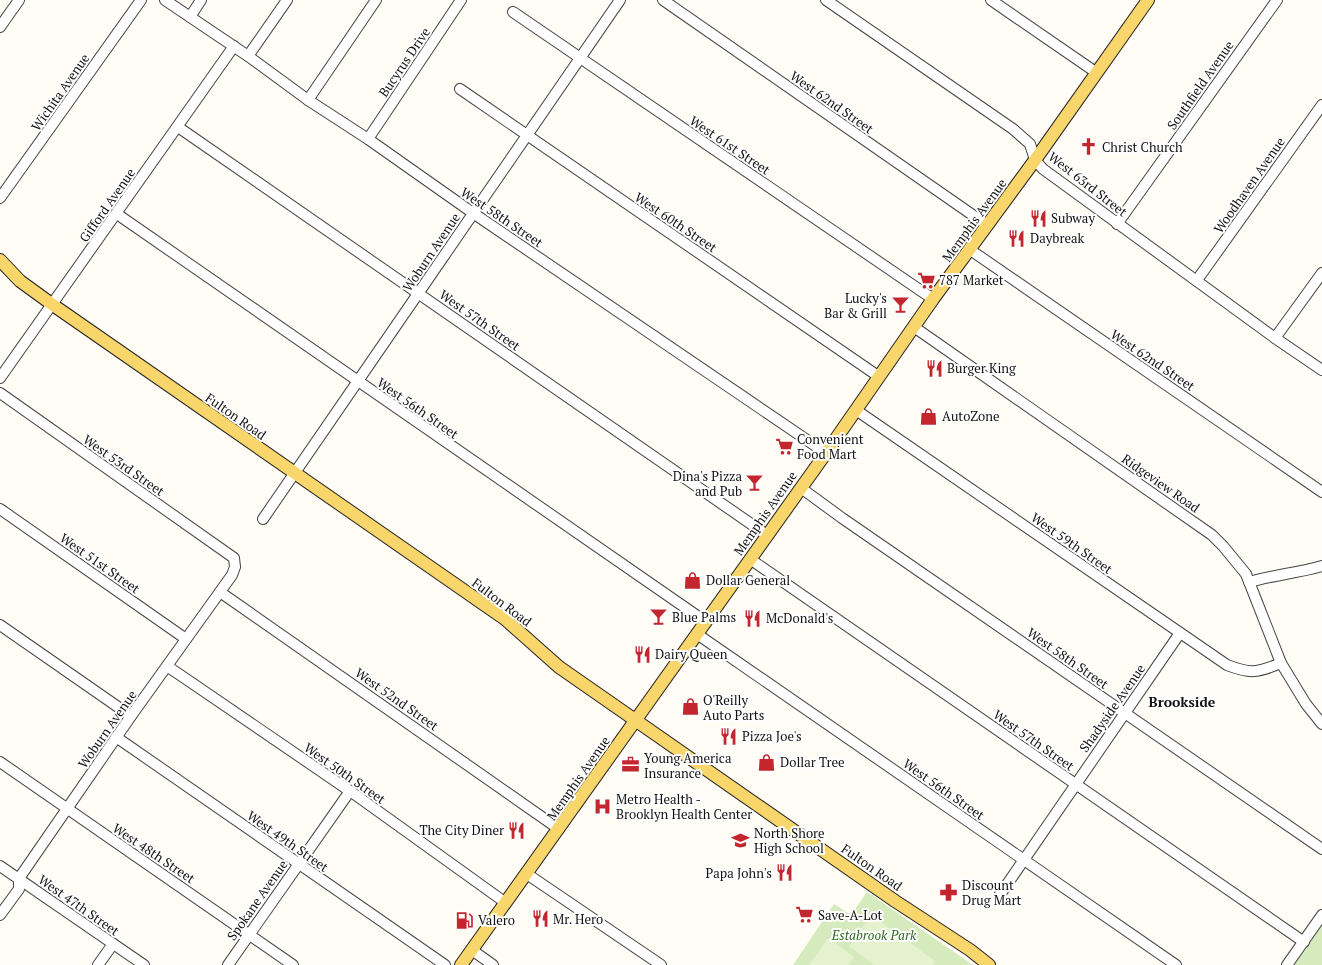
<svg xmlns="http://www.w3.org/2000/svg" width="1322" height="965" font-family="'PT Serif',serif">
<rect width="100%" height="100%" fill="#fffdf5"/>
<!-- green -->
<g fill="#d5ebbd">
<path d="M867 892 973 965H793L834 904 851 915Z"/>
<path d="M1322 923V965H1293Z"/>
</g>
<!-- pitch -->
<g fill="#e6f2cf">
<path d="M871 915 935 961 932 965H875L849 946Z"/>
<path d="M828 938 854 957 849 965H809Z"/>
</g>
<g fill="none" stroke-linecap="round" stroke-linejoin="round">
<defs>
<g id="minor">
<path d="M165 0 248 56 308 100 368 139 473 213 826 453"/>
<path d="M663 0 987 225"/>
<path d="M826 0 1013 129 1030 144 1035 160 1043 169 1275 338 1322 370"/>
<path d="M991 0 1097 73"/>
<path d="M513 12 933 299"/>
<path d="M190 17 201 0"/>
<path d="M0 27 19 0"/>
<path d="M248 56 287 0"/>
<path d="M460 89 878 376"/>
<path d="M308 100 376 0"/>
<path d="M178 127 767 535"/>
<path d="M368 139 461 0"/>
<path d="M0 198 141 0"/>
<path d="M117 214 706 622"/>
<path d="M1117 224 1277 0"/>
<path d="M969 249 1322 492"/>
<path d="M1197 280 1322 105"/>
<path d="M914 327 1212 535 1223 546 1246 574 1281 663 1306 704 1322 724"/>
<path d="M1275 338 1322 273"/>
<path d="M0 378 234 46"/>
<path d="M0 393 234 558 235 567 232 575 131 716 22 874 19 878V889L0 915"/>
<path d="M856 410 1227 665C1250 674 1257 673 1281 663"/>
<path d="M801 488 842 518 1322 849"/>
<path d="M0 509 186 639"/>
<path d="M263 519C383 347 500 172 620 0"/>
<path d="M750 559 1304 942"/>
<path d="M1249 582C1273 575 1298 573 1322 566"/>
<path d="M220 592 559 829"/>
<path d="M0 625 131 716"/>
<path d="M697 634 1176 965"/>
<path d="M167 666 350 791 506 903"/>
<path d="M116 737 445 965"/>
<path d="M0 762 293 965"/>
<path d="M0 866 144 965"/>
<path d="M527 874 661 965"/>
<path d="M999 896 1180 633"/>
<path d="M472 950 493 965"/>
<path d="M98 965 113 944"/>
<path d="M228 965 350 791"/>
<path d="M1287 965 1322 915"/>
</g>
<g id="major">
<path d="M0 260 20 281 53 305 505 619 559 667 895 901 970 950 989 965"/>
<path d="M461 965 826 453 933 299 1035 160 1148 0"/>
</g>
</defs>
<!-- minor casing -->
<use href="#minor" stroke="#444" stroke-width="12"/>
<!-- major casing -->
<use href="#major" stroke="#222" stroke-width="14"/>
<!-- minor -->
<use href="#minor" stroke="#fff" stroke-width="10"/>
<!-- major -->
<use href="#major" stroke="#f9d66b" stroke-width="12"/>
</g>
<!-- icons -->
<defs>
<symbol id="church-bare" viewBox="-9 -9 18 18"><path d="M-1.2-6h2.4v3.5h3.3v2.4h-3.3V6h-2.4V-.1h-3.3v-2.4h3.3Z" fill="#c4262e" stroke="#fff" stroke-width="2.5" paint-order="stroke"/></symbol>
<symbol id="restaurant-bare" viewBox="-9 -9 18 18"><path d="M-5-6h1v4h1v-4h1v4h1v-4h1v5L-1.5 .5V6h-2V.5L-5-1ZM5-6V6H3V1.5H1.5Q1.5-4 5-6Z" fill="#c4262e" stroke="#fff" stroke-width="2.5" paint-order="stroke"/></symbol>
<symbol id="supermarket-bare" viewBox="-9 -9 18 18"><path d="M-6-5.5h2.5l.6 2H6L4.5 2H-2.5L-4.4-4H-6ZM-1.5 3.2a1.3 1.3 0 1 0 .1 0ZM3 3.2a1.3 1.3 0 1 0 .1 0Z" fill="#c4262e" stroke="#fff" stroke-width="2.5" paint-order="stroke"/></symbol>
<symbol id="bar-bare" viewBox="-9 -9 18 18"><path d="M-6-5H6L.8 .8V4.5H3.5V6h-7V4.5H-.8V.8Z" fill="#c4262e" stroke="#fff" stroke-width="2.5" paint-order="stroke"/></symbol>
<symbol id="shop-bare" viewBox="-9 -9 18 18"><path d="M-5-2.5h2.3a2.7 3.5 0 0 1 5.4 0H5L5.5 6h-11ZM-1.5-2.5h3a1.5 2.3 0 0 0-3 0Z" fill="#c4262e" stroke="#fff" stroke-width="2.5" paint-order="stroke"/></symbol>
<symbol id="office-bare" viewBox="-9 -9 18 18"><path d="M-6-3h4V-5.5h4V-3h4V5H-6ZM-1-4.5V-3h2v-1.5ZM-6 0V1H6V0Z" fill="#c4262e" stroke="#fff" stroke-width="2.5" paint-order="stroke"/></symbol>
<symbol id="hospital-bare" viewBox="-9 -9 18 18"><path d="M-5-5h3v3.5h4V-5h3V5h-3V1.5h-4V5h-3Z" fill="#c4262e" stroke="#fff" stroke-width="2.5" paint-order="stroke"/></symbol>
<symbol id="school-bare" viewBox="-9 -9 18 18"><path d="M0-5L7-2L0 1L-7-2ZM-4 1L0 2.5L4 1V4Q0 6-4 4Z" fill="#c4262e" stroke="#fff" stroke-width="2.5" paint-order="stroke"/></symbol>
<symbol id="pharmacy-bare" viewBox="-9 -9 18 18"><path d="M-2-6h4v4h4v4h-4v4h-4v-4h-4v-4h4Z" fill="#c4262e" stroke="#fff" stroke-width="2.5" paint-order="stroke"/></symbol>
<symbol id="fuel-bare" viewBox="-9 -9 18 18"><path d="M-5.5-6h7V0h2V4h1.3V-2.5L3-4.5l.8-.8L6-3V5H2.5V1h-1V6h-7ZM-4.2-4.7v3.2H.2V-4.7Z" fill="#c4262e" stroke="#fff" stroke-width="2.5" paint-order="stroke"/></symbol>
</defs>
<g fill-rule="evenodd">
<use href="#church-bare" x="1076" y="134" width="25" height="25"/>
<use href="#restaurant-bare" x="1026" y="206" width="25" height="25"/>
<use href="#restaurant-bare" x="1004" y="226" width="25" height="25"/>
<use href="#supermarket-bare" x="914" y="268" width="25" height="25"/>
<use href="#bar-bare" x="888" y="292" width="25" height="25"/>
<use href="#restaurant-bare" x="922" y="356" width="25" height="25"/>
<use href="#shop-bare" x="916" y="404" width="25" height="25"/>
<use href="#supermarket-bare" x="772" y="434" width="25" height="25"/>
<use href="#bar-bare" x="742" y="470" width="25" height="25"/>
<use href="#shop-bare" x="680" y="568" width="25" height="25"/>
<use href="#bar-bare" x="646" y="604" width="25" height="25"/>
<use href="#restaurant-bare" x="740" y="606" width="25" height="25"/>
<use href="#restaurant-bare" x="630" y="642" width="25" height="25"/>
<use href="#shop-bare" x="678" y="694" width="25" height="25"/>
<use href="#restaurant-bare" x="716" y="724" width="25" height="25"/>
<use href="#shop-bare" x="754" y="750" width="25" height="25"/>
<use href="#office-bare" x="618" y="752" width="25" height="25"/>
<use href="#hospital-bare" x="590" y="794" width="25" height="25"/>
<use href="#restaurant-bare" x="504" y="818" width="25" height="25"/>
<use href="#school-bare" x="728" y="828" width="25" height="25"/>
<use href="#restaurant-bare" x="772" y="860" width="25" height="25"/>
<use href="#pharmacy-bare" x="936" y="880" width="25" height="25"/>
<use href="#supermarket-bare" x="792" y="902" width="25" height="25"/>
<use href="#restaurant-bare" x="528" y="906" width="25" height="25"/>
<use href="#fuel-bare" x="452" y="908" width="25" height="25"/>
</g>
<g text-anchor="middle" stroke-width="4" stroke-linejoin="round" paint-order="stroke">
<!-- street labels -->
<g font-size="13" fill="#111" stroke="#fff">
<text transform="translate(404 62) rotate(-56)" y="5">Bucyrus Drive</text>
<text transform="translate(1200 85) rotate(-55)" y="5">Southfield Avenue</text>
<text transform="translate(60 92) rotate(-55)" y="5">Wichita Avenue</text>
<text transform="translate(832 102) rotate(35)" y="5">West 62nd Street</text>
<text transform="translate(730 145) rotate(34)" y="5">West 61st Street</text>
<text transform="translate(1088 184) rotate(38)" y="5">West 63rd Street</text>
<text transform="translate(1249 185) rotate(-55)" y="5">Woodhaven Avenue</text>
<text transform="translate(107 205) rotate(-55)" y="5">Gifford Avenue</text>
<text transform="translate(502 217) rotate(34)" y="5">West 58th Street</text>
<text transform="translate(974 220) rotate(-54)" y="5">Memphis Avenue</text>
<text transform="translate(676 222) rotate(34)" y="5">West 60th Street</text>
<text transform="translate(431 252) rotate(-56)" y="5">Woburn Avenue</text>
<text transform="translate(480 320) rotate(35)" y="5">West 57th Street</text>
<text transform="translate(1153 360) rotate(34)" y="5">West 62nd Street</text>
<text transform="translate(418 408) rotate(35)" y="5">West 56th Street</text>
<text transform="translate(236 416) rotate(35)" y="5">Fulton Road</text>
<text transform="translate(124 465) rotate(35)" y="5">West 53rd Street</text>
<text transform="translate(1161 483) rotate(35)" y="5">Ridgeview Road</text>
<text transform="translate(765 513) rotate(-55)" y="5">Memphis Avenue</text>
<text transform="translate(1072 543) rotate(35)" y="5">West 59th Street</text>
<text transform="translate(100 563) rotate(35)" y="5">West 51st Street</text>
<text transform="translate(502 602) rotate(37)" y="5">Fulton Road</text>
<text transform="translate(1068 658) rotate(35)" y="5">West 58th Street</text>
<text transform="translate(397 699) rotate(35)" y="5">West 52nd Street</text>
<text transform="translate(1112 708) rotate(-55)" y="5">Shadyside Avenue</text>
<text transform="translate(107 729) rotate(-55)" y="5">Woburn Avenue</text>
<text transform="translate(1034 740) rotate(35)" y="5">West 57th Street</text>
<text transform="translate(345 773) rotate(35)" y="5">West 50th Street</text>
<text transform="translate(578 778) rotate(-55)" y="5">Memphis Avenue</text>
<text transform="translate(944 789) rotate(35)" y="5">West 56th Street</text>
<text transform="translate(288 841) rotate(35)" y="5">West 49th Street</text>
<text transform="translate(154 853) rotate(34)" y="5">West 48th Street</text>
<text transform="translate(872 867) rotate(35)" y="5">Fulton Road</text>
<text transform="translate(257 900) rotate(-55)" y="5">Spokane Avenue</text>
<text transform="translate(79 905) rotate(35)" y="5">West 47th Street</text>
</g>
<!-- poi labels -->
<g font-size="13" fill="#111" stroke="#fff" text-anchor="start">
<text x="1102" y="152">Christ Church</text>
<text x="1051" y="223">Subway</text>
<text x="1030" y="243">Daybreak</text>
<text x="939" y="285">787 Market</text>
<text x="887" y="303" text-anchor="end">Lucky's<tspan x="887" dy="15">Bar &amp; Grill</tspan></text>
<text x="947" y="373">Burger King</text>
<text x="942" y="421">AutoZone</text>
<text x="797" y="444">Convenient<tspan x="797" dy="15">Food Mart</tspan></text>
<text x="742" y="481" text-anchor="end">Dina's Pizza<tspan x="742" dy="15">and Pub</tspan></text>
<text x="706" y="585">Dollar General</text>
<text x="672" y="622">Blue Palms</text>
<text x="766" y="623">McDonald's</text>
<text x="655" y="659">Dairy Queen</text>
<text x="703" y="705">O'Reilly<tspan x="703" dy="15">Auto Parts</tspan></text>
<text x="742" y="741">Pizza Joe's</text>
<text x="644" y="763">Young America<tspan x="644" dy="15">Insurance</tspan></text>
<text x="780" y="767">Dollar Tree</text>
<text x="616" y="804">Metro Health -<tspan x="616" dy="15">Brooklyn Health Center</tspan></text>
<text x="504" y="835" text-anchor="end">The City Diner</text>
<text x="754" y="838">North Shore<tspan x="754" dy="15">High School</tspan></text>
<text x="772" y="878" text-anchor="end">Papa John's</text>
<text x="962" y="890">Discount<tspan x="962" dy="15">Drug Mart</tspan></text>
<text x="818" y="920">Save-A-Lot</text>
<text x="553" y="924">Mr. Hero</text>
<text x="478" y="925">Valero</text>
</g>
<!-- park labels -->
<g font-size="13" font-style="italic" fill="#2f6b1f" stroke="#fff">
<text x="874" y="940">Estabrook Park</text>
</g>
<!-- neighbourhood labels -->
<g font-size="14" font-weight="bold" fill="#111" stroke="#fff">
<text x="1182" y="707">Brookside</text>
</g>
</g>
</svg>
